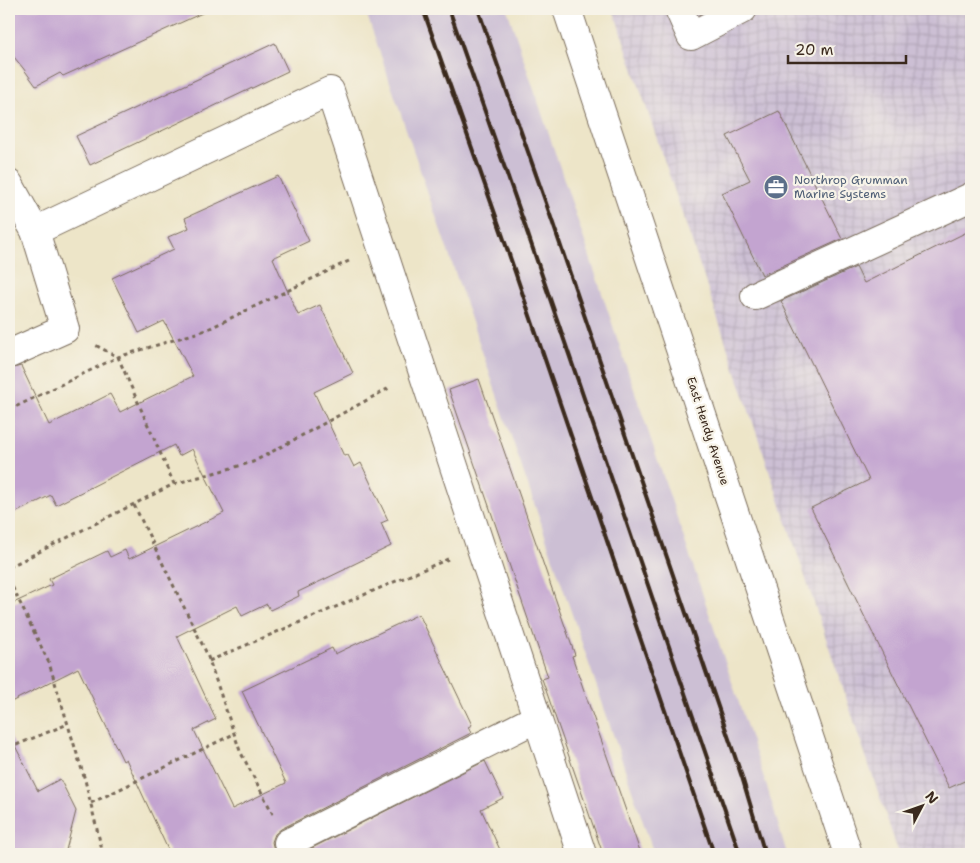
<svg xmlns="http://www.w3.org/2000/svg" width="980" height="863" font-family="'Shantell Sans',sans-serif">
<defs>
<pattern id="industrial-grid" width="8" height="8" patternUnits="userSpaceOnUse" patternTransform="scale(1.25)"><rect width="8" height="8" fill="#ccbfd4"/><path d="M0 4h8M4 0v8" fill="none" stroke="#b0a4b6"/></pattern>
</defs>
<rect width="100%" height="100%" fill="#f7f3e8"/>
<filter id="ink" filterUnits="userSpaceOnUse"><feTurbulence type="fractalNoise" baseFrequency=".02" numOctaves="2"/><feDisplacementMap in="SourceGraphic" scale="10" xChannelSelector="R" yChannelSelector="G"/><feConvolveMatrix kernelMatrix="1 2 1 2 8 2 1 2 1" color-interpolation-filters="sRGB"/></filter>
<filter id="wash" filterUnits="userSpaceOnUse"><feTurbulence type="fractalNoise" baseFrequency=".0096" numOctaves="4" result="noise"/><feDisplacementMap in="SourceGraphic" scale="20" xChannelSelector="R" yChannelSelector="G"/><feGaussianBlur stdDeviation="1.12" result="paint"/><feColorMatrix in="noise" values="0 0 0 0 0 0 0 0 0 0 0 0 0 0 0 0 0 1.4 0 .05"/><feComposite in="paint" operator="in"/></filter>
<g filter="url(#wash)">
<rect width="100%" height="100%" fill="#ede5c8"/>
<!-- industrial -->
<path fill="url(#industrial-grid)" d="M613 9H971V854H899Z"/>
<!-- railway -->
<path fill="#ccbfd4" d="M365 9H507L767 787 787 854H654Z"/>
<g id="blocks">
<!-- building -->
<g fill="#c3a4d0">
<path d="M9 9H211L63 76 60 73 36 86 23 68 9 51Z"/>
<path d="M275 43 288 71 90 165 76 136Z"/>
<path d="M779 111 842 239 762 275 722 193 750 180 727 136Z"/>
<path d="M278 176 309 241 273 258 298 315 320 305 353 373 314 392 344 456 348 455 354 467 361 463 388 520 381 523 391 546 346 568V569L298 592 299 596 270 610 267 604 242 616 237 606 177 636 216 719 194 730 232 809 286 783 242 691 332 648 335 654 419 614 472 725 468 727 471 733 281 829 275 834 272 842 274 850 278 854H170L126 759 123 761 78 668 9 703V605L52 585 49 579 107 551 110 557 125 550 129 559 224 513 192 449 179 456 174 445 56 505 51 495 9 516V369L21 366 49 425 110 394 120 412 193 376 164 321 139 333 112 278 174 249 168 237 189 228 185 218Z"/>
<path d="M971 230V778L949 788 811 508 869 480 781 301 856 267 864 283Z"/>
<path d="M479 379 575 655 572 656 641 854H603L542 679 548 677 449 390Z"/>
<path d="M9 734 38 791 60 779 76 811 65 854H9Z"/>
<path d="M485 761 503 798 481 809 502 854H300Z"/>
</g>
</g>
</g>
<g filter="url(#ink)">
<use href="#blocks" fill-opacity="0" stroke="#796b5a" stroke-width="1"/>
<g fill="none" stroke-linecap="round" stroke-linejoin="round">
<defs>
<g id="minor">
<path d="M567 9 848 854"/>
<path d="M679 9 691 36 743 9"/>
<path d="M9 184 35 231 65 329 9 354"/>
<path d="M35 231 330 91 582 854"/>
<path d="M755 296 971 197"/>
<path d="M288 843 537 718"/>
</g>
</defs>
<!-- minor casing -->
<use href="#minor" stroke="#796b5a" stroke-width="30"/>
<!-- path -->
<g stroke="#796b5a" stroke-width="3" stroke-dasharray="4 4" stroke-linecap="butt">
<path d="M9 410 118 357 206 330 351 260"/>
<path d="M174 484 253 462 391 387"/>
<path d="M134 505 207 654 240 751 273 814"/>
<path d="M9 567 174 484 118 357 95 345"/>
<path d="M9 580 49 663 85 780 103 854"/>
<path d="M209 661 448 559"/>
<path d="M9 748 68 724"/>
<path d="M91 803 234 734"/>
</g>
<!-- minor -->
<use href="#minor" stroke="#fff" stroke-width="28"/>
<!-- rail -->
<g stroke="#3b2a1e" stroke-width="4">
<path d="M423 9 499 225 714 854"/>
<path d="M449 9 522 217 740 854"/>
<path d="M478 9 547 206 742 777 765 854"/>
</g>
</g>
</g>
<!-- icons -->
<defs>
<symbol id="office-disc" viewBox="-11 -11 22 22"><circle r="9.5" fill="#5c6f8a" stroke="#f7f3e8"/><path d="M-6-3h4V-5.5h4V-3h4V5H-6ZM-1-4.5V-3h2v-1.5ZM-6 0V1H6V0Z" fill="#fff"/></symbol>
</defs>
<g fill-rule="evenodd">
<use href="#office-disc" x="762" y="173" width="28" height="28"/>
</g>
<g text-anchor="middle" stroke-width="4.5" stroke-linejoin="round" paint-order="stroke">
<!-- service labels -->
<g font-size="12" fill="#4e5e75" stroke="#f7f3e8" text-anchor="start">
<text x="794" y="184">Northrop Grumman<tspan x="794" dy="14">Marine Systems</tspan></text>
</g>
<!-- street labels -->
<g font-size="12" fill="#3b2a1e" stroke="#f7f3e8">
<text transform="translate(708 431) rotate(72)" y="4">East Hendy Avenue</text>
</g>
</g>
<!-- margin -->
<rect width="980" height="863" fill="none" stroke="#f7f3e8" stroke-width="30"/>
<!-- north arrow -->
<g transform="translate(922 806) rotate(49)" stroke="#f7f3e8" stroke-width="4" paint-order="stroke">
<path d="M0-4L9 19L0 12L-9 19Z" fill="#3b2a1e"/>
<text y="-8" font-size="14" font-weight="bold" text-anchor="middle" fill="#3b2a1e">N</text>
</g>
<!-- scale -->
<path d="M788 55v8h118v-8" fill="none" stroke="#3b2a1e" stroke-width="2.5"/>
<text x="795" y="55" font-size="15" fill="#3b2a1e" stroke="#f7f3e8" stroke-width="4" paint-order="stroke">20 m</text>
</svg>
